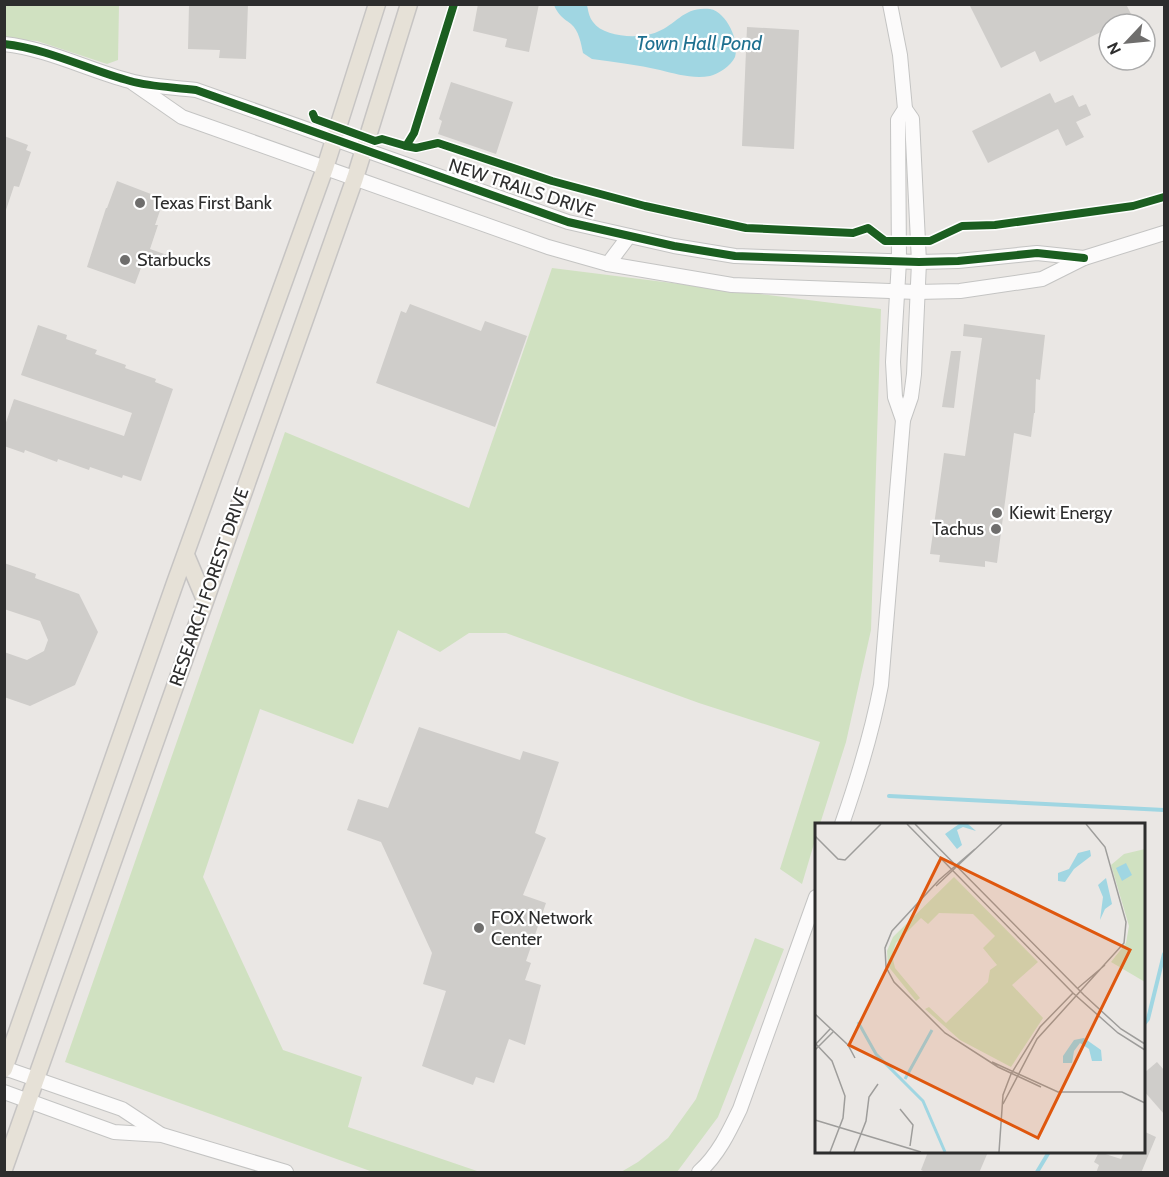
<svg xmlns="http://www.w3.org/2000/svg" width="1169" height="1177" font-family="Cabin,sans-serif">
<rect width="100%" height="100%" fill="#eae7e4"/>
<!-- green -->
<g fill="#d0e1c1">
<path d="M4 5H119L118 60 107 64 37 41 5 38Z"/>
<path d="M552 268 881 309 871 630 846 742 820 824H816V837L802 884 780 869 820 742 699 703 506 633H469L440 652 398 630 353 744 260 709 203 877 283 1050 362 1077 348 1127 480 1172H373L65 1062 285 432 469 508Z"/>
<path d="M755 938 784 949 718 1117 677 1172H621L638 1162 668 1138 696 1099Z"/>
</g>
<!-- water -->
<path fill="#a0d6e2" d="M554 5H587C588 10 589 17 593 22 604 38 641 39 657 32 677 24 684 6 710 9 727 12 740 42 735 57 731 66 718 74 710 76 693 79 676 74 660 70 638 65 614 62 592 59L583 53C581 43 579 31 571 24 563 18 558 15 554 5Z"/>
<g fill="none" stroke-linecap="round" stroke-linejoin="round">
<!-- stream -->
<g stroke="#a0d6e2" stroke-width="4">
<path d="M889 796 1164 810"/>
<path d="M1144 1024 1148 1019 1164 954"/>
<path d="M1037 1172 1049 1152"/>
</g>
</g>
<!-- building -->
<g fill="#cfcdca">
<path d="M189 4H248L246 59 219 58 220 50 188 49Z"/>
<path d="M478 4H539L529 52 505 47 507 39 473 31Z"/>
<path d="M969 4H1126L1132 16 1117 24H1109V28L1040 62 1035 51 1001 68Z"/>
<path d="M747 27 799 30 794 149 742 146Z"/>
<path d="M451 82 513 102 496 154 438 134 442 121 439 119Z"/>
<path d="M1050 93 1055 103 1073 95 1079 107 1086 104 1091 115 1076 122 1084 137 1066 146 1058 129 988 163 972 131Z"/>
<path d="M4 136 28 145 26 150 31 152 19 187 14 186 6 210Z"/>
<path d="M117 181 164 199 155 225H158L150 249 167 255 164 263 145 257 135 284 87 267 106 208H107Z"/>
<path d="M410 304 481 331 485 321 527 336 495 427 376 383 401 311 406 313Z"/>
<path d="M964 324 1045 335 1040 380 1036 379 1035 413H1034L1031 437 1014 433 997 563 985 561V567L939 562 940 555 930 554 944 453 965 456 977 372 982 338 963 336Z"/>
<path d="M38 325 67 335 66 339 97 350 95 354 126 365 125 368 156 379 155 382 173 389 141 481 123 475 122 478 90 467 89 470 58 459 57 462 25 450 24 453 4 446V428L14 399 124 436 132 413 21 375Z"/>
<path d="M951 351H961L954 408 942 407Z"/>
<path d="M4 563 36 574 35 578 79 594 98 632 75 685 30 706 4 697V652L27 660 44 651 48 640 40 621 4 609Z"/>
<path d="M419 727 520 760 523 751 559 762 535 833 546 838 523 895 546 903 526 961 531 963 525 980 541 985 525 1045 509 1039 494 1083 476 1077 473 1085 422 1066 446 991 423 984 432 953 381 842 347 830 358 799 388 808Z"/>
<path d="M1157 1062 1164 1070V1114L1143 1090V1074Z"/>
<path d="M1143 1131 1156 1137 1141 1173H1096L1099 1165 1094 1162 1099 1152 1121 1159 1124 1152H1143Z"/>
<path d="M928 1152H988L979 1173H927L921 1170Z"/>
</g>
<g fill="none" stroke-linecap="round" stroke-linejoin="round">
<defs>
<g id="minor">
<path d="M890 4 900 55 905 109 898 120 899 261 893 362 895 397 903 420"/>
<path d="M4 44C49 49 88 70 130 81 151 87 174 87 196 90L568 222 674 246 735 256 919 262 958 261 1037 253 1084 258"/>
<path d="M133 83 182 117 548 247 608 264 732 285 917 292 960 291 1042 279 1084 258 1164 233"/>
<path d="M608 264 629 236"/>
<path d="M842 824C858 778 872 733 881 685L903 420 911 397 914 374 919 262 912 119 905 109"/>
<path d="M4 1068 122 1109 160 1134"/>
<path d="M4 1092 114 1132 162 1135 286 1172"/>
<path d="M699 1172C718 1155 729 1132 740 1109L816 897"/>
</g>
<g id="major">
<path d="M186 555 205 600"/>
<path d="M4 1069 175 583 325 168 377 4"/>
<path d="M4 1169 355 178 409 4"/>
</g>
</defs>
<!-- minor casing -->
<use href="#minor" stroke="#c4c4c3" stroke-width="16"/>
<!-- major casing -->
<use href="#major" stroke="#c6c4c3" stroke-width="19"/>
<!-- minor -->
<use href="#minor" stroke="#fcfbfb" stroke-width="14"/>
<!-- major -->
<use href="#major" stroke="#e6e1d7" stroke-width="16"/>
<defs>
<g id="cycleway">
<path d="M4 44C49 49 88 70 130 81 151 87 174 87 196 90L568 222 674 246 735 256 919 262 958 261 1037 253 1084 258"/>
<path d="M313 114 315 119 367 138 375 141 382 139 406 146 414 133 454 4"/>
<path d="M406 146 416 148 438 143 552 181 645 206 746 228 853 233 868 228 885 241H930L962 226 995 225 1133 206 1164 197"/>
</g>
</defs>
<!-- cycleway casing -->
<use href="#cycleway" stroke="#fff" stroke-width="11"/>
<!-- cycleway -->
<use href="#cycleway" stroke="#1b5e20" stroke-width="8"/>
</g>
<!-- markers -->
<g fill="#6f6e6d" stroke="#fff" stroke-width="2">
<circle cx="140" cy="203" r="6"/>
<circle cx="125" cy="260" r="6"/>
<circle cx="997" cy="513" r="6"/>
<circle cx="996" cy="529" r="6"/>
<circle cx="479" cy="928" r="6"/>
</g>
<g text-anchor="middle" stroke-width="4.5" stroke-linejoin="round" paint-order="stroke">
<!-- street labels -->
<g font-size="18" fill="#2d2d2d" stroke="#fff">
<text transform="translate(522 188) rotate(18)" y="6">NEW TRAILS DRIVE</text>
<text transform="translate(209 587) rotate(-71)" y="6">RESEARCH FOREST DRIVE</text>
</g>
<!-- poi labels -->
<g font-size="18" fill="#2d2d2d" stroke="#fff" text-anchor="start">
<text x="152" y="209">Texas First Bank</text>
<text x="137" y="266">Starbucks</text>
<text x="1009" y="519">Kiewit Energy</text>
<text x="984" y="535" text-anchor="end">Tachus</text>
<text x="491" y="924">FOX Network<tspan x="491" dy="21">Center</tspan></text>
</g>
<!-- water labels -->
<g font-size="20" font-style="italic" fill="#1e7090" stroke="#fff">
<text x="699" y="50">Town Hall Pond</text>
</g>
</g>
<!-- overview -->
<g transform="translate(815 823)">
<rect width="330" height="330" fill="#eae7e4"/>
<path d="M330 26V159L296 139 311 120 314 103 296 42 309 31ZM139 54 223 139 197 162 228 195 196 244 145 217 110 186 114 184 131 200 173 159 175 147 182 142 168 125 180 113 158 91 124 90 113 101 106 95 81 120 77 132 80 145 105 175 101 178 73 143 72 128 78 114Z" fill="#d0e1c1"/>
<path d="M144 1H153L161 8 148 4 142 7 147 22 142 26 130 11ZM275 27 276 33 259 46 250 59 243 58V50L254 46 263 30ZM311 40 317 52 307 58 301 45ZM291 55 297 81 290 86 285 97 288 74 283 62ZM269 215 286 227 287 238H277L274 226 265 220 259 228 257 240H248V233L259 217Z" fill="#a0d6e2"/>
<path fill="none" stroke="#a0d6e2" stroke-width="3" d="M43 199 61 231 108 278 130 329M90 256 117 207"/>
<path fill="none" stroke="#9e9d9b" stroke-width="1.5" d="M92 1 258 170 303 210 330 227M100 1 269 172 306 206 330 221M0 13 23 36 30 37 66 1M160 26 124 57 77 108 70 125 71 144 79 159 130 210 183 244 226 264M121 63 187 1M263 165 290 142M0 191 33 222 40 235M0 220 17 238 30 273 28 295 15 329M0 222 15 206M0 227 18 209M177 239 243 269H307L330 280M188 281 222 216 309 120 311 99 290 24 271 1M85 286 98 302 95 323M0 297 106 329M39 329 51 298 54 274 63 261M184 329 188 272 196 251 225 204 258 170"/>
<path fill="#df570e" fill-opacity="0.15" stroke="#df570e" stroke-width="3" d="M126 35 315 127 223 315 34 222Z"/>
<rect width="330" height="330" fill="none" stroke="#2d2d2d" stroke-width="3"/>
</g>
<!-- border -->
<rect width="1169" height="1177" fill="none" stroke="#2d2d2d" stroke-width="12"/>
<!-- north arrow -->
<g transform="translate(1127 42) rotate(244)"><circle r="28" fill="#ffffff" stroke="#ababab" stroke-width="1.5"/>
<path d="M0-4.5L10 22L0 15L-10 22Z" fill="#6f6e6d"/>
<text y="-9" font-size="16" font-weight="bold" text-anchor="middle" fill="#2d2d2d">N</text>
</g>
</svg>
